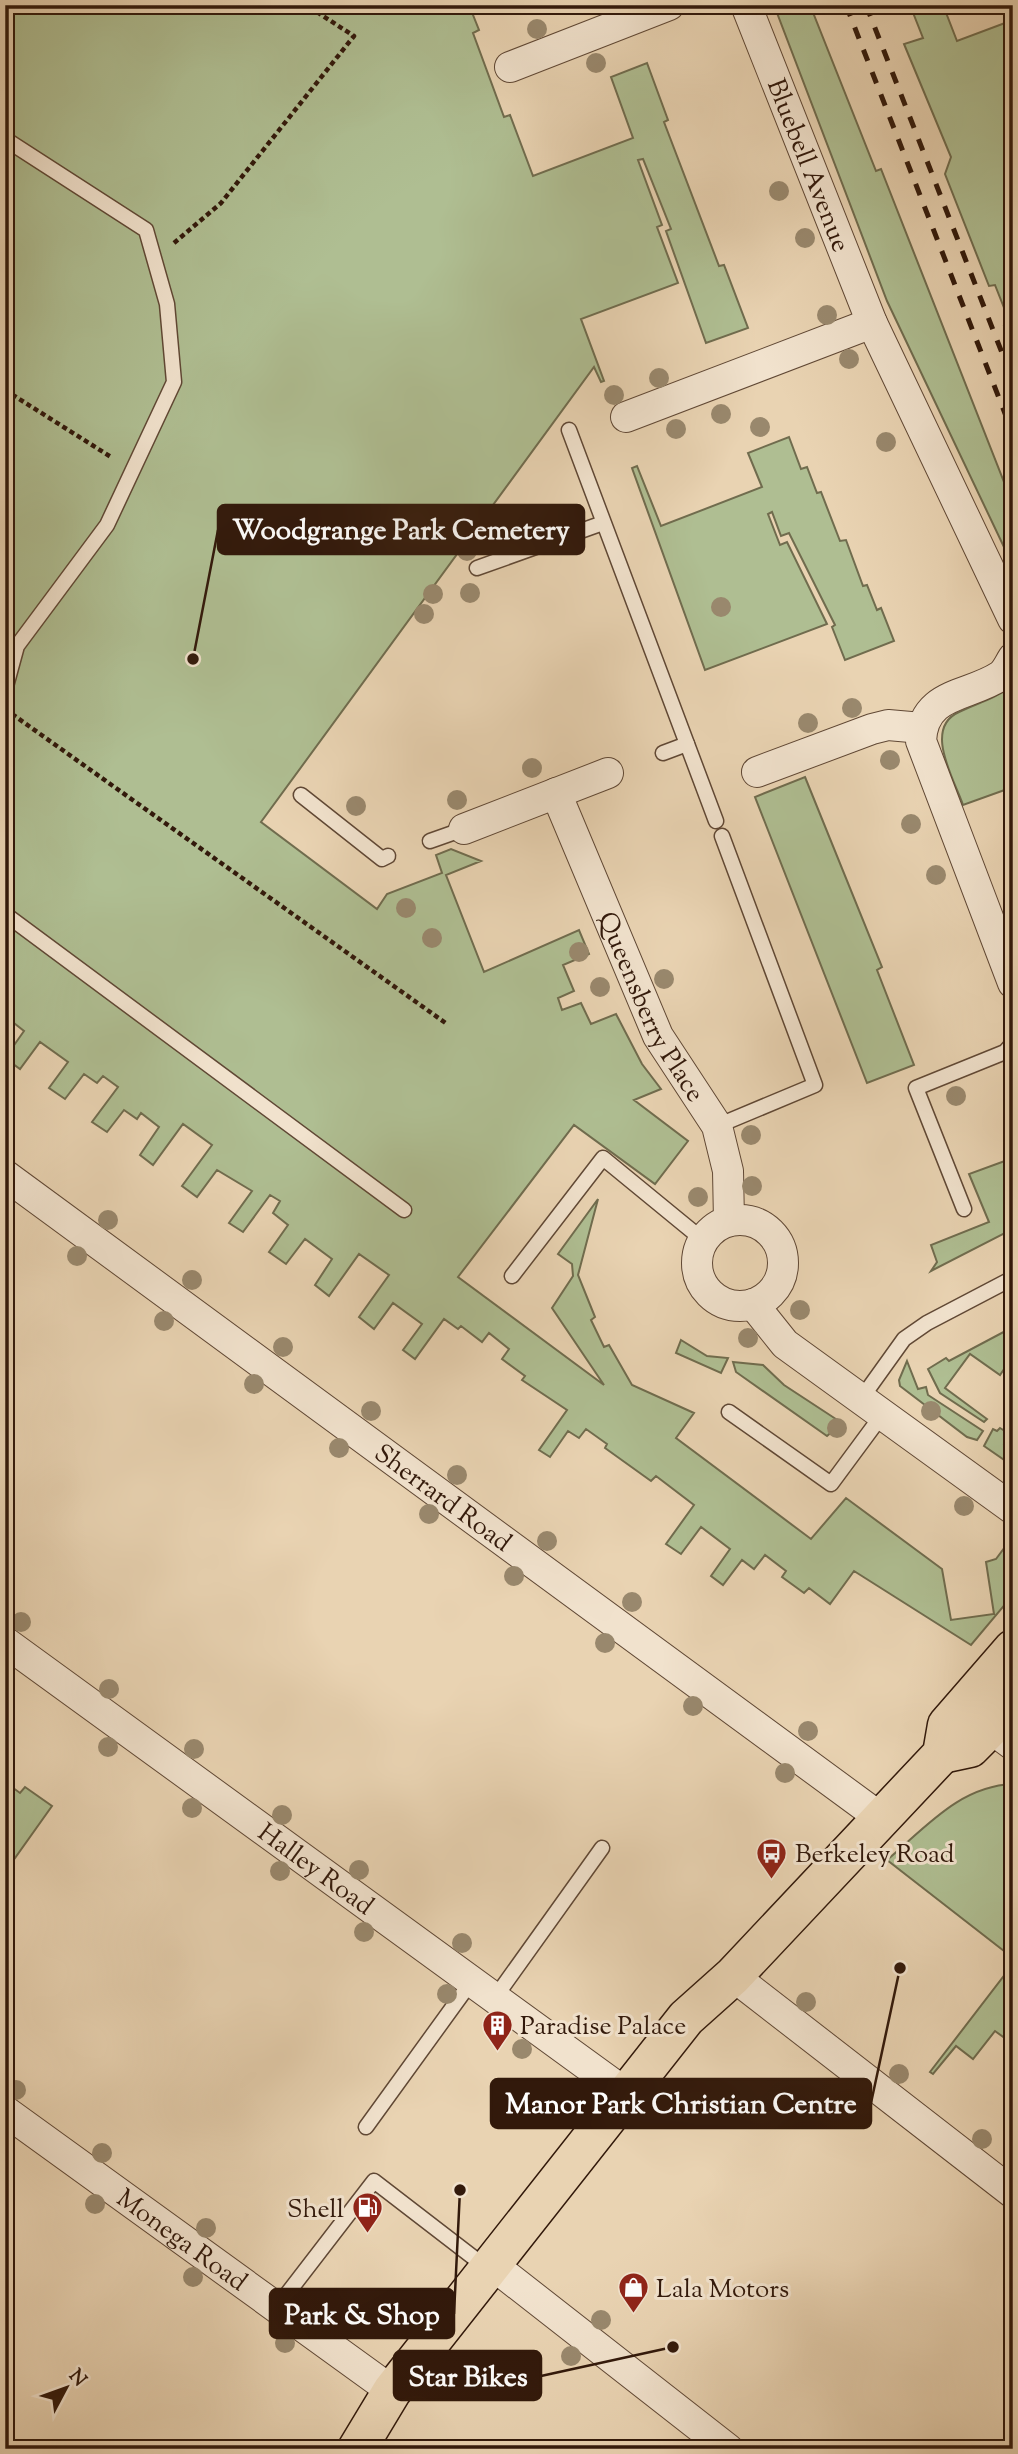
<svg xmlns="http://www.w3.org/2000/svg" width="1018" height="2454" font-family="'Sorts Mill Goudy',serif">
<rect width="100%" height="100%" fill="#e9d3b2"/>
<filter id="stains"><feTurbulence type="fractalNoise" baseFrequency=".00286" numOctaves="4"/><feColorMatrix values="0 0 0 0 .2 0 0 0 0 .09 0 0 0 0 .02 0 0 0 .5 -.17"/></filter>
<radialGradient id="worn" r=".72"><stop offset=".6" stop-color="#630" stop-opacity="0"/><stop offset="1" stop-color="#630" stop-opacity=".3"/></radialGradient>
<!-- green -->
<g fill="#afbe92" stroke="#706c4e" stroke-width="2">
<path d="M5 5H469L479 30 473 33 504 117 510 115 533 176 633 138 611 77 647 63 668 120 664 122 719 266 724 265 748 328 706 343 666 231 671 229 643 159 638 160 662 225 657 227 678 283 581 319 604 381 601 382 594 367 261 822 377 909 387 894 442 873 436 855 451 849 481 861 446 875 484 972 579 930 589 954 563 965 574 991 558 998 562 1010 581 1003 591 1024 616 1014 642 1064 661 1089 634 1100 688 1141 655 1184 574 1125 458 1277 604 1385 552 1308 573 1276 572 1264 558 1254 598 1199 578 1275 595 1317 591 1320 604 1347 609 1345 632 1385 694 1413 676 1438 811 1539 846 1498 942 1569 951 1620 994 1614 986 1562 996 1559 1005 1547 1013 1546V1595L971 1645 854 1571 830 1604 809 1588 804 1593 782 1577 786 1571 765 1555 754 1569 742 1560 723 1585 711 1576 730 1549 701 1527 681 1554 666 1544 694 1505 656 1476 651 1481 605 1448 607 1444 586 1429 579 1438 568 1431 550 1457 539 1450 567 1410 522 1380 525 1376 502 1359 509 1349 489 1333 482 1342 461 1326 458 1329 444 1319 415 1359 403 1350 422 1324 393 1303 374 1329 359 1317 389 1275 359 1254 329 1296 315 1285 332 1259 305 1239 286 1264 269 1252 288 1225 273 1213 280 1201 270 1195 243 1232 229 1223 252 1191 217 1170 197 1197 182 1186 212 1145 183 1124 153 1165 140 1155 159 1127 141 1113 137 1119 124 1110 107 1132 92 1122 118 1087 103 1076 97 1083 84 1074 65 1099 49 1088 68 1062 40 1042 20 1069 5 1058 24 1031 5 1016Z"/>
<path d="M774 5H810L876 171 881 169 1013 505V566L887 301Z"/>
<path d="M910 5H943L957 41 1013 20V349L1004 326 1010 323 995 285 989 286 945 174 951 157 904 44 923 38Z"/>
<path d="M789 437 801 469 807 467 817 493 821 492 840 541 846 540 863 586 867 585 877 610 881 608 894 641 845 660 832 627 835 625 789 533 781 536 772 512 768 514 780 545 787 542 827 624 705 670 632 468 637 466 661 526 762 487 748 453Z"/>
<path d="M1013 685V787L963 805C954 779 923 728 959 712 978 703 997 698 1013 685Z"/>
<path d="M805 777 882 967 877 970 914 1065 867 1083 755 797Z"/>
<path d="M1013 1158V1229L931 1271 937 1262 931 1245 989 1222 969 1174Z"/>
<path d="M1013 1327V1356L1000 1375 970 1354 945 1388 987 1419 984 1422 940 1393 928 1369 946 1358 949 1361Z"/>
<path d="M681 1340 707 1356 728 1358 721 1373 676 1353Z"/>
<path d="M907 1361 918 1389 926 1387 928 1395 983 1431 977 1440 967 1437 900 1386 899 1380Z"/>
<path d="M733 1362 763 1365 784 1385 842 1423 827 1436 736 1372Z"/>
<path d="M1000 1428 1008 1433 1004 1444 1009 1447 1013 1445V1466L984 1446 993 1429 997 1431Z"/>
<path d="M5 1782 20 1793 25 1787 52 1806 5 1872Z"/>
<path d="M1013 1784V1958L887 1860C926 1827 960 1786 1013 1784Z"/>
<path d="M1013 1964V2044L995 2031 973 2059 956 2046 933 2074 930 2072Z"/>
</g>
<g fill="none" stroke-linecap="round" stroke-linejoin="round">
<defs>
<g id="service">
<path d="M5 139 146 230 167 304 174 382 107 525 17 646 5 690"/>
<path d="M569 430 716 821"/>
<path d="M477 568 603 523"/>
<path d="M663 753 687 744"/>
<path d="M301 795 382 859 388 856"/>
<path d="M430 841 464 829"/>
<path d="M5 914 404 1210"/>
<path d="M717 1126 815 1085 722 836"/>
<path d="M964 1209 916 1088 1005 1052 1013 1043"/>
<path d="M512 1276 603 1158 703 1240"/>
<path d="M861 1399 904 1339 927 1323 1013 1278"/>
<path d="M729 1412 831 1484 882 1415"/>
<path d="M494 1999 602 1848"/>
<path d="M366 2127 471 1982"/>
<path d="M277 2307 374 2181 487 2268"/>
</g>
<g id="minor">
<path id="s1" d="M746 5 872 323 1013 619"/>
<path d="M510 67 669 5"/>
<path d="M626 417 872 323"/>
<path d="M1013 658C1009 664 1006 672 1000 676 968 697 923 692 921 741L1013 983"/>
<path d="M757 772 872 729 888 725 922 728"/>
<path id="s2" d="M556 793 658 1036 717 1126 728 1171 729 1221"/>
<path d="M464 829 608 773"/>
<path id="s3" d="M5 1175 882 1819"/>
<circle cx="740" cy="1263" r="43"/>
<path d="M753 1304 785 1344 1013 1509"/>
<path id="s4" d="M5 1642 628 2095"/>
<path d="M974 1716 1013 1745"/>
<path d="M733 1976 1013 2193"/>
<path id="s5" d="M5 2111 392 2391"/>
<path d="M490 2263 728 2449"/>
</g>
<g id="primary">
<path d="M942 1754 970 1748 1013 1705"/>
<path d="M357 2449 392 2391 686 2018 733 1976 942 1754 947 1725 1013 1649"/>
</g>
</defs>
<!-- service casing -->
<use href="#service" stroke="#604835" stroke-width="17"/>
<!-- minor casing -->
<use href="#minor" stroke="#604835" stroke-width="32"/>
<!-- primary casing -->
<use href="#primary" stroke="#32190b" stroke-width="41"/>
<!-- path -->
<g stroke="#32190b" stroke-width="4.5" stroke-dasharray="5 3.5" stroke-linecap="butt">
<path d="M174 243 221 203 354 36 306 5"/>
<path d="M5 390 111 457"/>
<path d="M12 714 447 1024"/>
</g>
<!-- service -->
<use href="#service" stroke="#f1e2cd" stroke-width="14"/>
<!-- minor -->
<use href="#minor" stroke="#f1e2cd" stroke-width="30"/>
<!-- primary -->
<use href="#primary" stroke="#e9d3b2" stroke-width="38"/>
<!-- rail -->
<g stroke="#32190b" stroke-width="5" stroke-dasharray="12 12" stroke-linecap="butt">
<path d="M846 5 1013 434"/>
<path d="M866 5 1013 381"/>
</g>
</g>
<!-- trees -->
<g fill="#99886d">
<circle cx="537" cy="29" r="10"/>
<circle cx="596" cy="63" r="10"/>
<circle cx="779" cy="191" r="10"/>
<circle cx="805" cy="238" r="10"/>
<circle cx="827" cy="315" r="10"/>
<circle cx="849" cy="359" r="10"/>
<circle cx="659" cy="378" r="10"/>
<circle cx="614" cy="395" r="10"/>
<circle cx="721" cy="414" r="10"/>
<circle cx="760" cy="427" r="10"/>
<circle cx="676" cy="429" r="10"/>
<circle cx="886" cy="442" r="10"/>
<circle cx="467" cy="551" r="10"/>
<circle cx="470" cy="593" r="10"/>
<circle cx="433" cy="594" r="10"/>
<circle cx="721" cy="607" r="10"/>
<circle cx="424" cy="614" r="10"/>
<circle cx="852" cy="708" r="10"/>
<circle cx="808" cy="723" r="10"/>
<circle cx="890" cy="760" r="10"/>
<circle cx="532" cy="768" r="10"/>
<circle cx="457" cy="800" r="10"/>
<circle cx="356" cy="806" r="10"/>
<circle cx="911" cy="824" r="10"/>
<circle cx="936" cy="875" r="10"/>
<circle cx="406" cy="908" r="10"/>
<circle cx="432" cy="938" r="10"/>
<circle cx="579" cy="952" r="10"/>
<circle cx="664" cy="979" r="10"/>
<circle cx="600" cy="987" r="10"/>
<circle cx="956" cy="1096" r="10"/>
<circle cx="751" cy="1135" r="10"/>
<circle cx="752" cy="1186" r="10"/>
<circle cx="698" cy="1197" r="10"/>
<circle cx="108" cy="1220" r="10"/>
<circle cx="77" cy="1256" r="10"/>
<circle cx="192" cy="1280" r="10"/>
<circle cx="800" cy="1310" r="10"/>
<circle cx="164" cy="1321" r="10"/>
<circle cx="748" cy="1338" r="10"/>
<circle cx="283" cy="1347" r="10"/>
<circle cx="254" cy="1384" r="10"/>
<circle cx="371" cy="1411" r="10"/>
<circle cx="931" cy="1411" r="10"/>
<circle cx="837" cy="1428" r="10"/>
<circle cx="339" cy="1448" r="10"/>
<circle cx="457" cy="1475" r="10"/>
<circle cx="964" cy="1506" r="10"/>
<circle cx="429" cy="1514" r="10"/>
<circle cx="547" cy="1541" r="10"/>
<circle cx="514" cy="1576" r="10"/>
<circle cx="632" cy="1602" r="10"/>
<circle cx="21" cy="1622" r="10"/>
<circle cx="605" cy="1643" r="10"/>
<circle cx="109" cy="1689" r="10"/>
<circle cx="693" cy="1706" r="10"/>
<circle cx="808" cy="1731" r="10"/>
<circle cx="108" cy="1747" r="10"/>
<circle cx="194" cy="1749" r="10"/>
<circle cx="785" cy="1773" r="10"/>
<circle cx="192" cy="1808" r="10"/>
<circle cx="282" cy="1815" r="10"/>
<circle cx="359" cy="1870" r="10"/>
<circle cx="280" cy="1871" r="10"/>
<circle cx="364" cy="1932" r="10"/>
<circle cx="462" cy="1943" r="10"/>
<circle cx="447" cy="1994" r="10"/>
<circle cx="806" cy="2002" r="10"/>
<circle cx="522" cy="2049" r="10"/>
<circle cx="899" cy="2074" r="10"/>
<circle cx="16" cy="2090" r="10"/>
<circle cx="982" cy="2139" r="10"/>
<circle cx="102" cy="2153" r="10"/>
<circle cx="95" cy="2204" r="10"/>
<circle cx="206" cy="2228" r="10"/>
<circle cx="193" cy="2277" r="10"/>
<circle cx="601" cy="2320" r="10"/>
<circle cx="285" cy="2343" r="10"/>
<circle cx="571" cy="2356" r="10"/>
</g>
<!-- icons -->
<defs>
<symbol id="bus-pin" viewBox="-11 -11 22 30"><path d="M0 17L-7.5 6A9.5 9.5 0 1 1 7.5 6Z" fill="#8f2418" stroke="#f1e2cd"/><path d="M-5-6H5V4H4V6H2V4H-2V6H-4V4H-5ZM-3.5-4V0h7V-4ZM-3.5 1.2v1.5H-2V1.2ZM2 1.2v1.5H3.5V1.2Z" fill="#fff"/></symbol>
<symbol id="building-pin" viewBox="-11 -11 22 30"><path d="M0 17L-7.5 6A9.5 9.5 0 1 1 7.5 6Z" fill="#8f2418" stroke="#f1e2cd"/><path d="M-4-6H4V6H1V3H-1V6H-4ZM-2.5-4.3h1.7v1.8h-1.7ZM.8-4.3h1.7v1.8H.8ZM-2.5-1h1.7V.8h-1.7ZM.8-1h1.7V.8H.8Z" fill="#fff"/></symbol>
<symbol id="fuel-pin" viewBox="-11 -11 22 30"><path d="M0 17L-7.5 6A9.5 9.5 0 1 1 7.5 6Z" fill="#8f2418" stroke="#f1e2cd"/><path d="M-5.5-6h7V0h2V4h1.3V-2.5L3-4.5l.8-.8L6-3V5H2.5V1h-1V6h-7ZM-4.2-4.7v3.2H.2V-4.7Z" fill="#fff"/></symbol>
<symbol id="shop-pin" viewBox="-11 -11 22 30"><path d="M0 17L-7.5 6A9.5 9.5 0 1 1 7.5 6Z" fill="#8f2418" stroke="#f1e2cd"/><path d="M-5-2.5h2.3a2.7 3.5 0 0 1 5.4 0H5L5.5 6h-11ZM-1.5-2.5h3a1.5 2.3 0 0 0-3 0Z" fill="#fff"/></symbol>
</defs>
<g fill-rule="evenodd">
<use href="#bus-pin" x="754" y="1836" width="35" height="47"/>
<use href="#building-pin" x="480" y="2008" width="35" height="47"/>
<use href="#fuel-pin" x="350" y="2190" width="35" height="47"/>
<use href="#shop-pin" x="616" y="2270" width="35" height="47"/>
</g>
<g text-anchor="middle" stroke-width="6" stroke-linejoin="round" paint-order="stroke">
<!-- street labels -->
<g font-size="26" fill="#32190b" stroke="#f1e2cd">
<text dy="9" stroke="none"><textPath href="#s1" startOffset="172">Bluebell Avenue</textPath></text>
<text dy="9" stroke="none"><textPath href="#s2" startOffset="234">Queensberry Place</textPath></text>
<text dy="9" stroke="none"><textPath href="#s3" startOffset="544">Sherrard Road</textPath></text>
<text dy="9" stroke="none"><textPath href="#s4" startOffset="385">Halley Road</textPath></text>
<text dy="9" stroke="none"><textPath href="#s5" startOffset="219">Monega Road</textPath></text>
</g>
<!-- poi labels -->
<g font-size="26" fill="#32190b" stroke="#f1e2cd" text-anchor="start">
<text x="795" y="1862">Berkeley Road</text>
<text x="520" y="2034">Paradise Palace</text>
<text x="344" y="2217" text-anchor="end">Shell</text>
<text x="656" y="2297">Lala Motors</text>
</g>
</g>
<!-- callouts -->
<path fill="none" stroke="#32190b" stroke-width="2.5" d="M193 659L218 530M900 1968L871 2103M460 2190L454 2314M673 2347L541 2376"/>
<g fill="#32190b" stroke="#f1e2cd" stroke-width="2.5">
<circle cx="193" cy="659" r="7"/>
<circle cx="900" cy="1968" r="7"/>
<circle cx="460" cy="2190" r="7"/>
<circle cx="673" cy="2347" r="7"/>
</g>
<g fill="#32190b" stroke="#32190b" stroke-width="2.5">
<rect x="218" y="505" width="366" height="49" rx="7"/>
<rect x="491" y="2079" width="380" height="49" rx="7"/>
<rect x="270" y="2289" width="184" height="49" rx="7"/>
<rect x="394" y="2351" width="147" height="49" rx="7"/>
</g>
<g font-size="28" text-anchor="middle" font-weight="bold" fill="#fff">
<text x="401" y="539">Woodgrange Park Cemetery</text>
<text x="681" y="2113">Manor Park Christian Centre</text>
<text x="362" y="2324">Park &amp; Shop</text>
<text x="468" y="2386">Star Bikes</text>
</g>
<!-- margin -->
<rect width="1018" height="2454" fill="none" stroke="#e9d3b2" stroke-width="28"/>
<rect x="7" y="7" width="1004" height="2440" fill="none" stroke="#32190b" stroke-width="3.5"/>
<rect x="14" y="14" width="990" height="2426" fill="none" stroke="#32190b" stroke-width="2"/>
<!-- north arrow -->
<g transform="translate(66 2388) rotate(49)" stroke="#f1e2cd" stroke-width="5" paint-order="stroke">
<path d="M0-5L12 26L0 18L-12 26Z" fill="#32190b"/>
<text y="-10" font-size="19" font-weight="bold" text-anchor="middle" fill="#32190b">N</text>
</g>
<rect width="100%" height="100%" filter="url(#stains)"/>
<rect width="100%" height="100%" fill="url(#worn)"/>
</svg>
